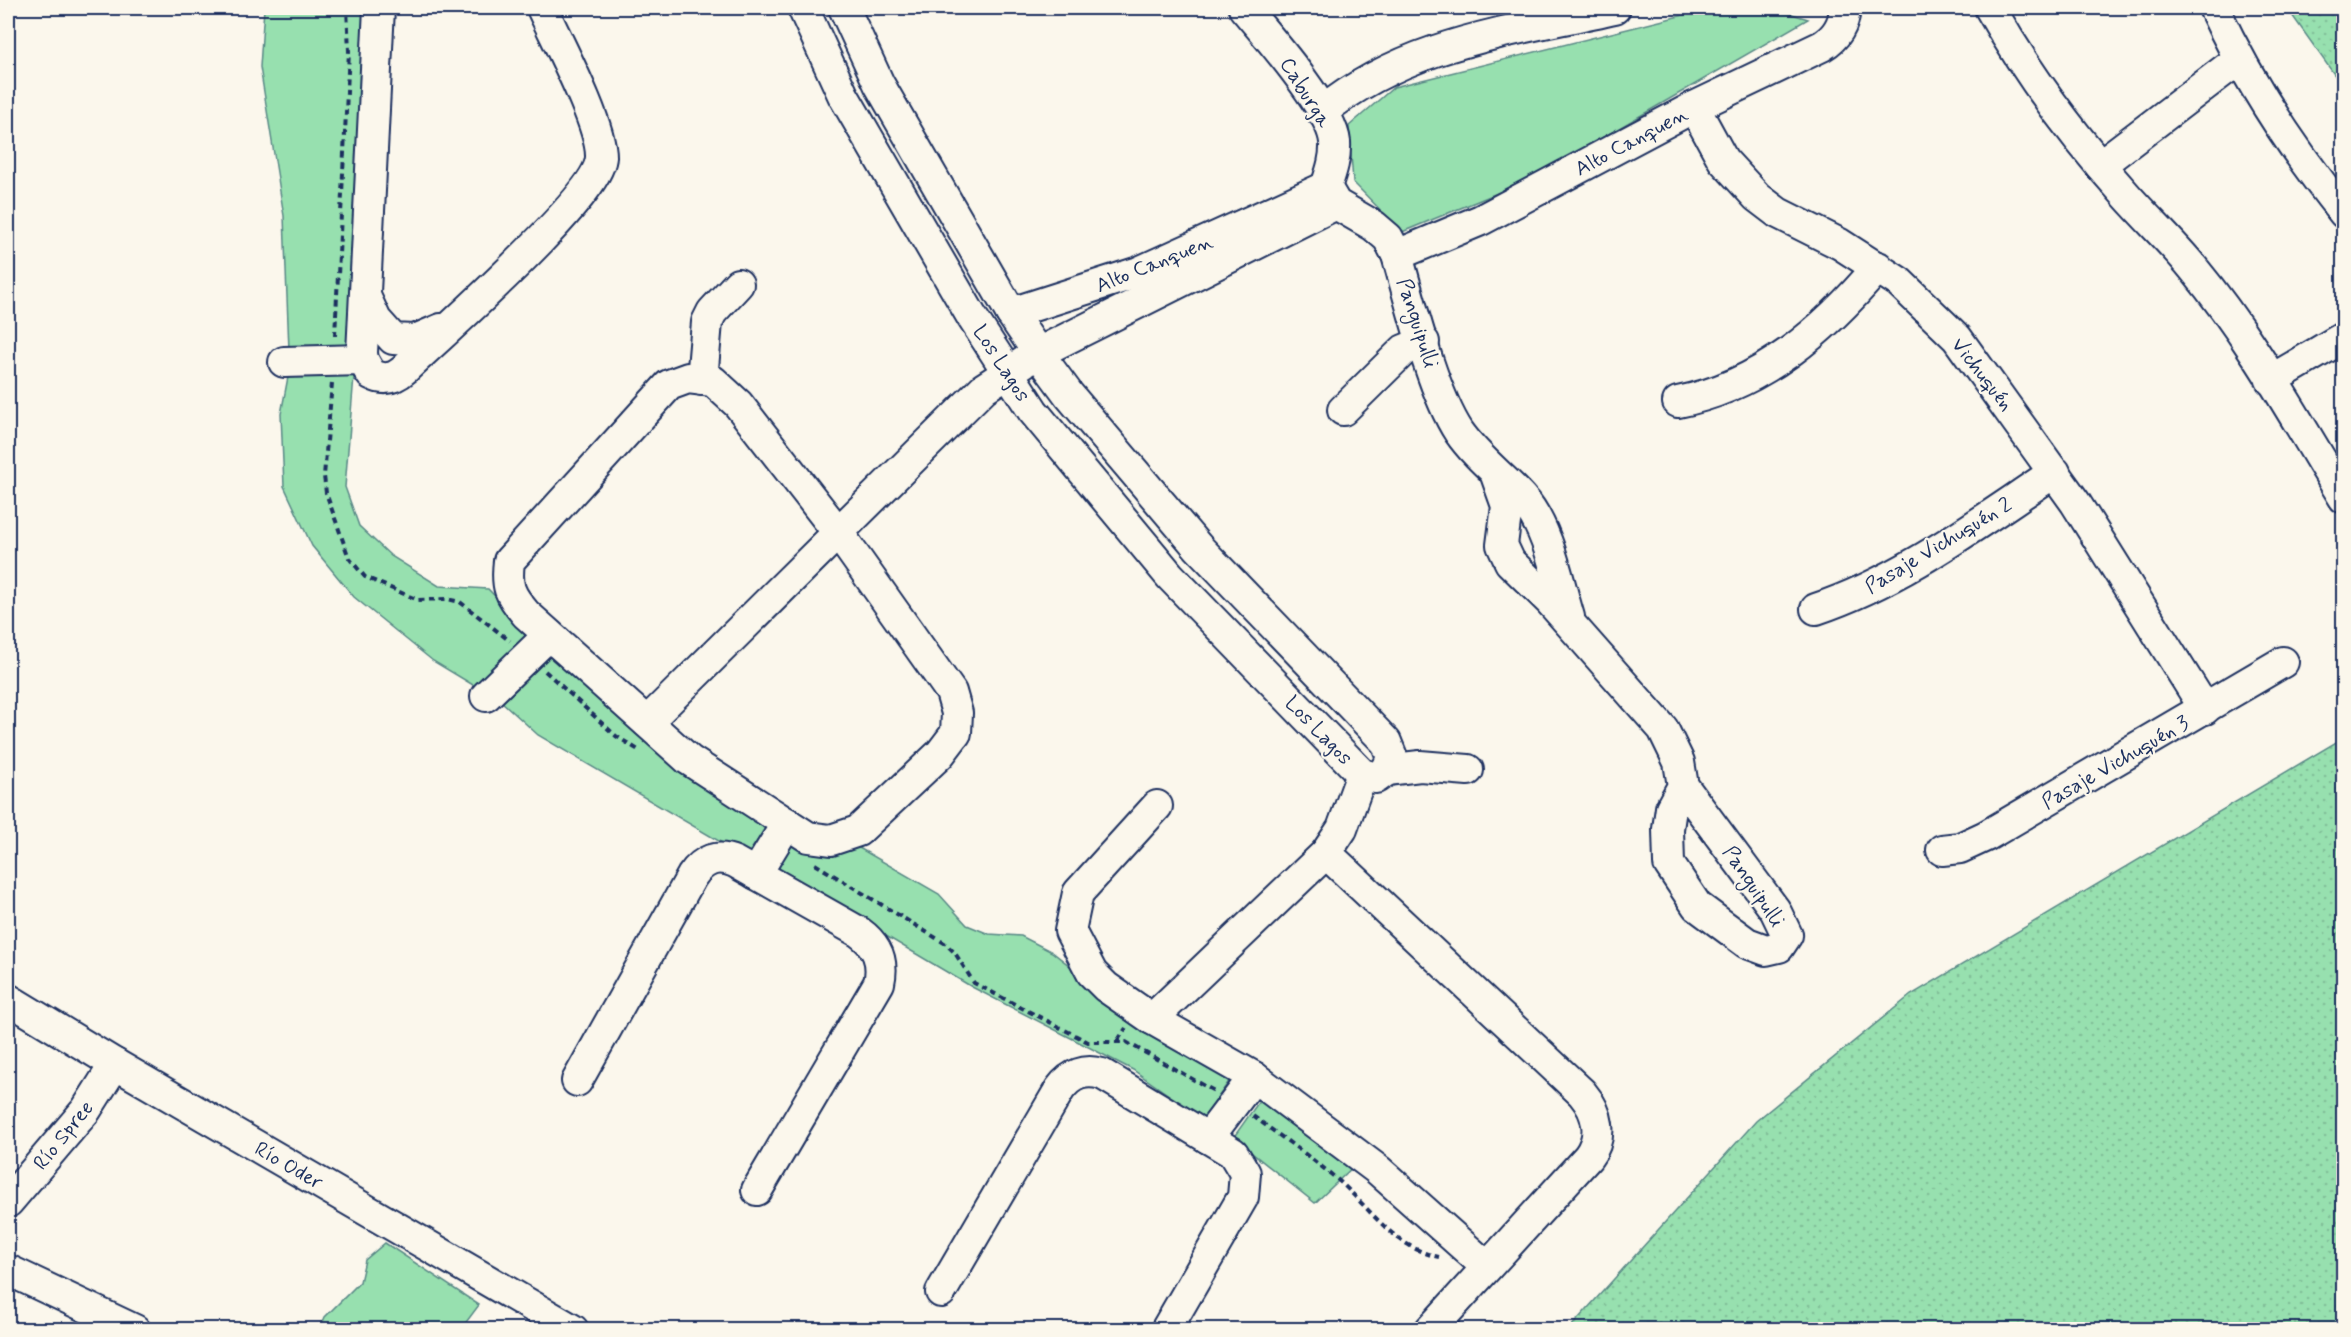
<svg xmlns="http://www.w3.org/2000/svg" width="2351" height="1337" font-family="Mynerve,sans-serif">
<defs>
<pattern id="grass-dots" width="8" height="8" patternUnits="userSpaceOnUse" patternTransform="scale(1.5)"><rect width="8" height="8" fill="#97e0af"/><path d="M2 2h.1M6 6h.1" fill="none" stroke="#82c099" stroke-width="1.8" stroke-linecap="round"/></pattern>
</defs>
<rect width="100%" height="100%" fill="#fbf7ec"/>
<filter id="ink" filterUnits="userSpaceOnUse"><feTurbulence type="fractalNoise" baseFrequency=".0167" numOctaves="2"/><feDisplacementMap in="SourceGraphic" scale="12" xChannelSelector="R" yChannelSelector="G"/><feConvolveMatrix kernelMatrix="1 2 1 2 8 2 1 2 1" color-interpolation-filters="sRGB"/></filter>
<g filter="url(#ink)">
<!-- grass -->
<g fill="url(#grass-dots)" stroke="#598886" stroke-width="1.5">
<path d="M2287 8H2343V87Z"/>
<path d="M2343 738V1329H1569L1756 1121 1911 995Z"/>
</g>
<!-- green -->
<g fill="#97e0af" stroke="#598886" stroke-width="1.5">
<path d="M264 8H369L356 351 289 350 284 216 260 67Z"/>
<path d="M1712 8H1773L1808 19 1529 180 1402 232 1353 182 1349 126 1394 87Z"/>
<path d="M354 376 345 487 359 526 391 556 439 586 488 589 531 633 478 688 433 661 354 597 312 546 284 486 281 414 288 377Z"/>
<path d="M547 650 770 822 746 857 538 735 500 700Z"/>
<path d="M787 836 854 845 939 894 967 925 989 934 1021 936 1052 952 1157 1034 1230 1080 1203 1119 1133 1070 972 987 768 866Z"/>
<path d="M1260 1100 1357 1163 1315 1203 1233 1138Z"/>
<path d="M385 1243 479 1305 461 1329H320L325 1317 360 1282 365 1260Z"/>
</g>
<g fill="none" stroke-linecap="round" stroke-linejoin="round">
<defs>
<g id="minor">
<path d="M379 8 362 353 363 360 371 374C384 381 394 379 405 369 439 336 602 194 601 156 601 123 557 41 542 8"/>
<path d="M803 8 843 95 972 317 1033 411 1170 576 1362 774 1376 778 1387 770 1392 757 1386 742 1198 547 1069 395 1038 353 1011 313 879 84 844 8"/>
<path d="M1244 8C1266 34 1332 109 1335 142 1336 158 1331 172 1326 187"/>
<path d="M1990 8C2028 75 2074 137 2126 195 2148 220 2173 243 2194 269 2252 339 2296 420 2344 498"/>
<path d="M2214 8C2248 81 2293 150 2344 213"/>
<path d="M1694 107 1723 160 1757 197 1778 213 1840 244 1899 282 1957 338 2075 502 2205 709"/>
<path d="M1322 112C1408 42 1510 32 1615 8"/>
<path d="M2100 165 2239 59"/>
<path d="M1326 187 1336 204 1374 226 1388 238 1397 255C1411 304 1432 391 1459 432 1477 458 1502 476 1522 498 1548 526 1558 581 1569 617"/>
<path d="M1397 255 1481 220 1694 107 1822 46C1837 37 1844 24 1845 8"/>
<path d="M365 296 376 320 393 339 415 340 441 329"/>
<path d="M1011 313 1139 272 1326 187"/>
<path d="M284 362 363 360"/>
<path d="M688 378 713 381 738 404 837 531 951 692 957 713 956 733 940 754 858 831 831 840 808 837 689 760 526 614C509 594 506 587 509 561L669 385Z"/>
<path d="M702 380 707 322 712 312 738 284"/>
<path d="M2271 380 2344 337"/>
<path d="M1678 402C1761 386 1825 330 1878 267"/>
<path d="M1343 410 1404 350 1424 342"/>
<path d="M1496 475 1507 506 1502 545 1510 562 1550 601 1663 729 1679 762 1683 786 1775 910 1787 935 1779 947 1766 950 1747 943 1697 906 1669 864 1668 829 1671 808 1683 786"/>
<path d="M1816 609C1903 580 1979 522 2055 472"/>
<path d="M486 696 549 635"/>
<path d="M647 722 984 388 1038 353 1336 204"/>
<path d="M1387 770 1420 766 1468 770"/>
<path d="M1157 806 1078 893 1070 931 1092 973 1106 987 1152 1019 1254 1077 1378 1170 1487 1267"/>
<path d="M1942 850 1960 848 1986 836 2283 662"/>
<path d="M1326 853 1582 1093C1598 1112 1604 1136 1588 1157L1430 1330"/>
<path d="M756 874 787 823"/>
<path d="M8 999 115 1064 573 1330"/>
<path d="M1152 1019 1326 853 1342 829 1362 774"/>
<path d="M577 1081 692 876C703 860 717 854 735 862L859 932C877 945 884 961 879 983L757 1190"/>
<path d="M1208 1138 1254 1077"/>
<path d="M8 1202 86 1110 115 1064"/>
<path d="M8 1270 135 1330"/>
<path d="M941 1292 1060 1089C1071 1074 1085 1069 1102 1074L1233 1153 1245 1173 1243 1197 1166 1330"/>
</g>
</defs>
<!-- minor casing -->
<use href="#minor" stroke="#1b2f5e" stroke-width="34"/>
<!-- path -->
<g stroke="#1b2f5e" stroke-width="4" stroke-dasharray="6 4.5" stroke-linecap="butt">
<path d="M335 336 349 51 347 8"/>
<path d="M332 383 324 476 326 493 349 558 365 577 418 600 447 599 460 602 510 641"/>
<path d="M545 671 616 736 640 751"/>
<path d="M815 864 946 944 955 953 974 983 1088 1042H1126L1214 1091"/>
<path d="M1118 1040 1126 1028"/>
<path d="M1253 1116C1281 1137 1311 1157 1338 1180 1370 1208 1394 1248 1439 1257"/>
</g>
<!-- minor -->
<use href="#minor" stroke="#fbf7ec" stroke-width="30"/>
</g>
</g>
<g text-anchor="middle" stroke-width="4.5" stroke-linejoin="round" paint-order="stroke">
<!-- street labels -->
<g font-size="21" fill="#1b2f5e" stroke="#fbf7ec">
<text transform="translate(1306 92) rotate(58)" y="7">Caburga</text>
<text transform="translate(1631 141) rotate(-28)" y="7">Alto Canquen</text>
<text transform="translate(1154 263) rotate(-22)" y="7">Alto Canquen</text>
<text transform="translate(1418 323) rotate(72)" y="7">Panguipulli</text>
<text transform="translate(1002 363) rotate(57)" y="7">Los Lagos</text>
<text transform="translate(1983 374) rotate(52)" y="7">Vichuquén</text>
<text transform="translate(1938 545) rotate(-31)" y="7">Pasaje Vichuquén 2</text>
<text transform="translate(1319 730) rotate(46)" y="7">Los Lagos</text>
<text transform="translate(2115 762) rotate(-30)" y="7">Pasaje Vichuquén 3</text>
<text transform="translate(1754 886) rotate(56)" y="7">Panguipulli</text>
<text transform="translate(63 1135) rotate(-51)" y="7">Río Spree</text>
<text transform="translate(289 1165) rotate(30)" y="7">Río Oder</text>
</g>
</g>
<!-- margin -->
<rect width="2351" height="1337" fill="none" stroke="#fbf7ec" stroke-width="30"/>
<rect x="15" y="15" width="2321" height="1307" fill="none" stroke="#1b2f5e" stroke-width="2" filter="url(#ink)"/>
</svg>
